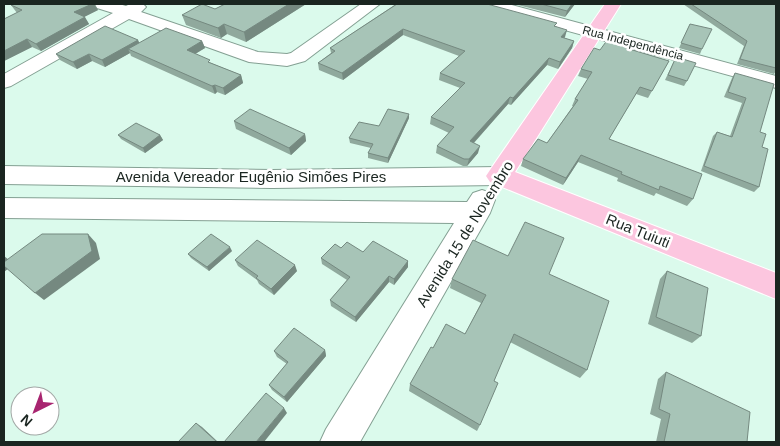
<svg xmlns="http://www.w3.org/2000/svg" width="780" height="446" font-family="Helvetica,sans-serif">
<rect width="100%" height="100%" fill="#dbfaec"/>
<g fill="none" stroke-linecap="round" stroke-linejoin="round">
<defs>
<g id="minor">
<path d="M95 4H119L126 6 130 4H143L146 7 141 12 258 52 287 54 291 53 361 4H380L305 61 287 66 249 62 129 19 11 86 4 88V74L113 13 97 8Z"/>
<path d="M482 4H508L776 76V88L484 8Z"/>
<path d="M4 166 272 170 499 167 508 170 512 176 508 182 499 185 272 188 4 184Z"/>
<path d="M482 190 491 193 495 200 490 213 360 442H320L326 429 454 223 4 218V198L467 202 473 193Z"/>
</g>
<path id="major" d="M605 4H621L515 172 776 273V299L490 182 486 176 490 170Z"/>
</defs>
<!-- minor casing -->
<use href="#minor" stroke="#84a093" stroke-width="2"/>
<!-- major casing -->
<use href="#major" stroke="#fff" stroke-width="2"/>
<!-- minor -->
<use href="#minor" fill="#fff" fill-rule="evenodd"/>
<!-- major -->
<use href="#major" fill="#fcc6df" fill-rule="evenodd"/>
</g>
<!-- wall -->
<g fill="#90a99d">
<path d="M12 4H94L98 10 84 17 89 24 41 51 32 47 4 61V19L17 13 11 5 13 4Z"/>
<path d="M225 4H306L246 42 227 34 221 38 186 25 182 15 215 9Z"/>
<path d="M394 4H487L556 26 565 37 564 38 574 41 572 48 558 69 547 65 511 105 508 104 474 143 478 153 467 166H463L436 153 437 146 449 133 430 124 431 117 460 88 439 80 440 73 459 56 403 35 343 80 319 70 318 63 331 53 330 48 396 4Z"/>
<path d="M514 4H575L565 17Z"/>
<path d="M683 4H776V71L774 74 737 64 744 46Z"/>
<path d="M690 24 702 49 700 54 679 48Z"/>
<path d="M138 40 139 43 202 41 205 48 195 54 211 63 241 75 243 83 225 95 217 92 215 94 131 56 130 53 105 67 92 61 77 69 60 60 56 54Z"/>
<path d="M627 48 669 61 648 98 636 94 609 139 693 199 687 206 656 193 654 196 617 181 618 178 578 162 563 185 521 166 523 159 547 143 573 106H572L575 99 588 79 578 76 581 69 600 50Z"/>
<path d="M676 57 687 81 684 86 665 80Z"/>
<path d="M735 73 760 132 762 147 759 187 754 192 701 171 713 136 717 132 730 136 742 103 724 97 732 78Z"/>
<path d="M409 118 388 163 368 158V153L371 148 350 143 349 138 379 126Z"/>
<path d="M234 121 305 134 306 141 291 155 236 129Z"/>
<path d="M118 135H160L163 140 145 153 121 139Z"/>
<path d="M341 248 408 261V267L394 285 389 282 356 322 331 306 330 300 347 280 322 264 321 258Z"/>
<path d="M232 251 209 271 191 258 188 254Z"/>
<path d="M235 260 297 271 274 295 259 284 257 280 238 266Z"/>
<path d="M667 271 701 336 692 343 648 324 660 279Z"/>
<path d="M549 274 587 370 580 378 510 342 494 381 480 425 477 431 409 391 410 384 433 348 465 334 481 303 450 288 452 279Z"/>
<path d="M325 350 326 356 287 402 272 390 269 385 287 364 277 357 274 351Z"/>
<path d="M666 372 747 442H656L661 419 650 414 658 379Z"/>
</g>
<!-- shaded-wall -->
<g fill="#758980">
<path d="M92 4H94L98 10 78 20 74 12Z"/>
<path d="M289 4H306L246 42 244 32Z"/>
<path d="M572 4H575L565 17 567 11Z"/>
<path d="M85 17 89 24 41 51 36 44Z"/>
<path d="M224 24 227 34 221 38 218 28Z"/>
<path d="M403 29V35L343 80 342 73Z"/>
<path d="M567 30 565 37 559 44 561 37Z"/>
<path d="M27 39 32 47 4 61V51Z"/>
<path d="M138 40 141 47 128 49 130 53 105 67 102 60Z"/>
<path d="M202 41 205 48 190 57 187 50Z"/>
<path d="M574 41 572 48 558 69 560 62Z"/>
<path d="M89 54 92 61 77 69 73 62Z"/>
<path d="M549 58 547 65 511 105 513 98Z"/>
<path d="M241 75 243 83 225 95 223 88Z"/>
<path d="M215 85 217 92 215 94 212 86Z"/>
<path d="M510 97 508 104 469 148 470 141Z"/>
<path d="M409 114V118L388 163V158Z"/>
<path d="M305 134 306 141 291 155 289 148Z"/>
<path d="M160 135 163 140 145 153 143 148Z"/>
<path d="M480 146 478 153 467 166 469 159Z"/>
<path d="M581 155 578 162 563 185 566 178Z"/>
<path d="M88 234 96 243 100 259 44 300 35 293Z"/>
<path d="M230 247 232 251 209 271 207 267Z"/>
<path d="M4 256 14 264 4 272Z"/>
<path d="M408 261V267L394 285V279Z"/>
<path d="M295 265 297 271 274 295 271 289Z"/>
<path d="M389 276V282L356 322 355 317Z"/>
<path d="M325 350 326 356 287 402 284 397Z"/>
<path d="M284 408 287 413 264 442H256Z"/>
<path d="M196 423 202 427 218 442H217Z"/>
</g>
<!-- building -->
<g fill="#a7c4b7" stroke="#758980">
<path d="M14 4H92L74 12 85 17 36 44 27 39 4 51V19L22 10 11 5Z"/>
<path d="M202 4 215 9 225 4H289L244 32 224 24 218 28 182 15Z"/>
<path d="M397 4H487L557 23 554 26 567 30 561 37 574 41 560 62 549 58 513 98 510 97 470 141 480 146 469 159H464L437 146 454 127 431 117 465 83 440 73 465 51 403 29 342 73 318 63 335 51 330 48Z"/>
<path d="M541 4H572L567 11Z"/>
<path d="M691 4H776V68L740 59 747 41Z"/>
<path d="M690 24 712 29 702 49 681 43Z"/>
<path d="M105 26 138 40 102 60 89 54 73 62 56 54Z"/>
<path d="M166 28 202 41 187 50 210 60 208 62 241 75 223 88 215 85 212 86 128 49Z"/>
<path d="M608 39 628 45 626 48 669 61 652 91 640 87 609 139 702 174 693 199 660 186 659 190 621 174 622 172 581 155 566 178 523 159 538 139 547 143 578 100 575 99 592 72 581 69 594 48 600 50Z"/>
<path d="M676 57 696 63 687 81 668 75Z"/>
<path d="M735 73 774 84 760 132 766 134 762 147 768 149 759 187 704 166 717 132 732 137 746 98 728 92Z"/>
<path d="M250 109 305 134 289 148 234 121Z"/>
<path d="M388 109 409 114 388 158 368 153 373 144 349 138 359 122 379 126Z"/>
<path d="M136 123 160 135 143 148 118 135Z"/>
<path d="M525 222 564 238 549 274 609 301 587 370 514 334 494 381 498 383 480 425 410 384 431 347 433 348 446 324 465 334 486 295 452 279 473 240 508 256Z"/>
<path d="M42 234H88L92 251 35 293 4 266V262Z"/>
<path d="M211 234 230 247 207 267 188 254Z"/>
<path d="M257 240 295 265 271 289 256 278 258 276 235 260Z"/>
<path d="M373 241 408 261 394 279 389 276 355 317 330 300 350 277 321 258 335 244 341 248 347 242 363 252Z"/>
<path d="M667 271 708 288 701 336 656 317Z"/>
<path d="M294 328 325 350 284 397 269 385 288 362 274 351Z"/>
<path d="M666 372 750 412 747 442H664L670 414 659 409Z"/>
<path d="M266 393 284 408 256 442H224Z"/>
<path d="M196 423 217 442H178Z"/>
</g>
<g text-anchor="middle" stroke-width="5" stroke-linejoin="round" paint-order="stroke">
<!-- far-street labels -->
<g font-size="12" fill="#1a2520" stroke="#fff">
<text transform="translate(633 43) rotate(15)" y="4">Rua Independência</text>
</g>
<!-- street labels -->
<g font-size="15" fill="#1a2520" stroke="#fff">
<text x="251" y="182">Avenida Vereador Eugênio Simões Pires</text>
<text transform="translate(638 231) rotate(22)" y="5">Rua Tuiuti</text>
<text transform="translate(465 234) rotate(-58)" y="5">Avenida 15 de Novembro</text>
</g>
</g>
<!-- border -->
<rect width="780" height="446" fill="none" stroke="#1a2520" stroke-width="10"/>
<!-- north arrow -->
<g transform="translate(35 411) rotate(222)"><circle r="24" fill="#ffffff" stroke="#a3a8a6"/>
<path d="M0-4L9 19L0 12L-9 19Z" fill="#a82570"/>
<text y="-8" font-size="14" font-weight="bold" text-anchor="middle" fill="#1a2520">N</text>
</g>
</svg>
